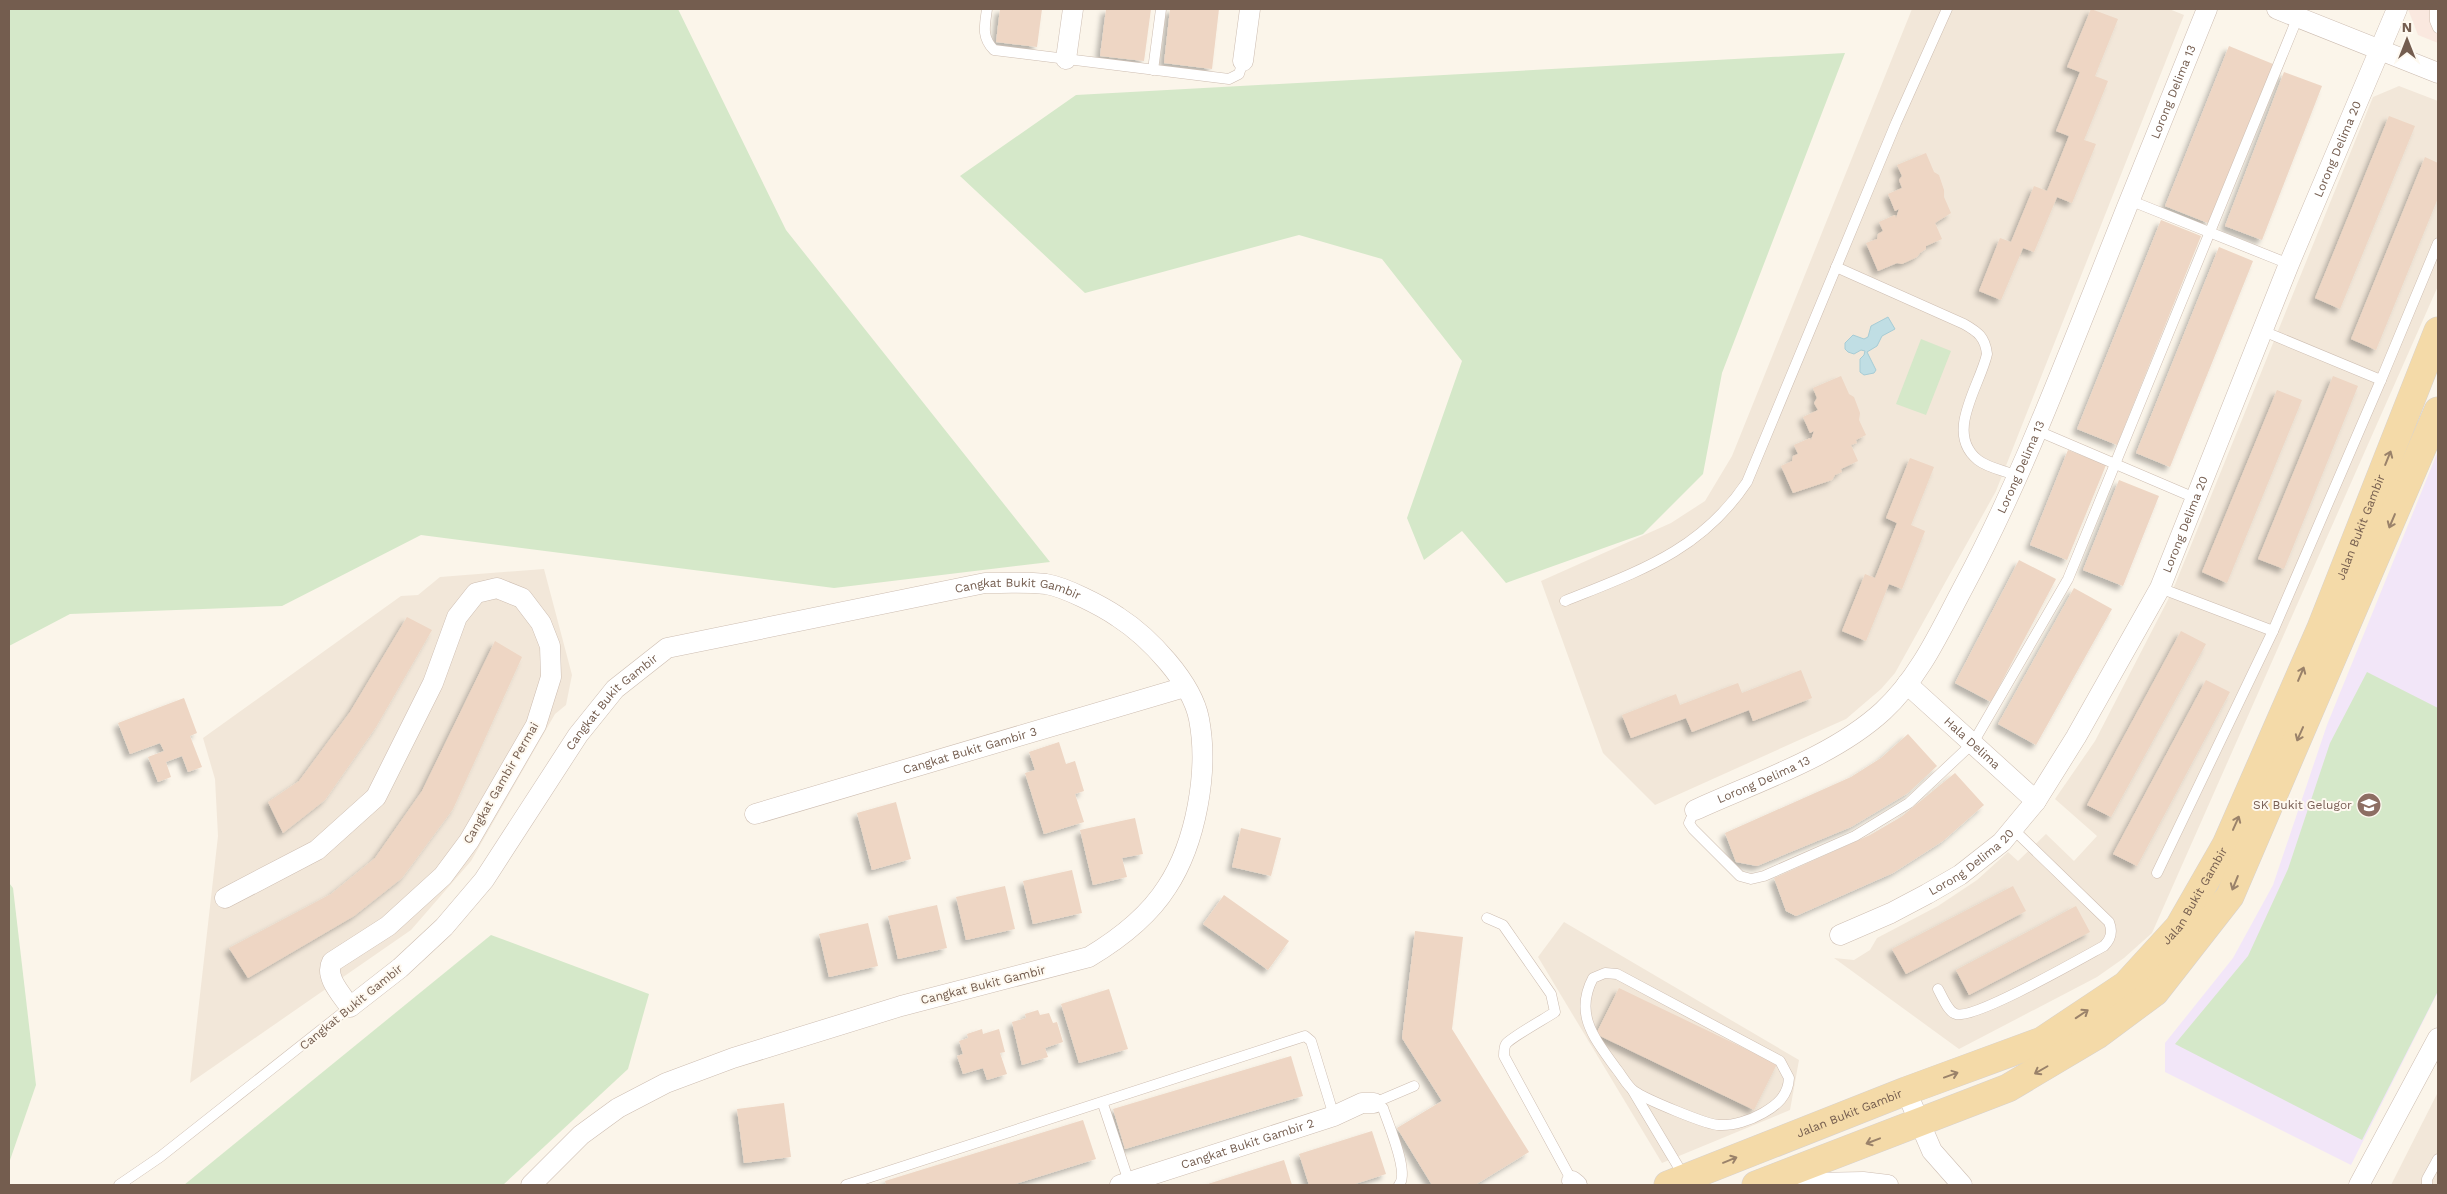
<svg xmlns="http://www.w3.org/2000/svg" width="2447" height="1194" font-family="'Work Sans',sans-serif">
<defs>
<filter id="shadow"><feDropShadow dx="-4.5" dy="4.5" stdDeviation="2.5" flood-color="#0004"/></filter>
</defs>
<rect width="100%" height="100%" fill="#fbf5ea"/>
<!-- residential -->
<g fill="#f2e7d9">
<path d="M1912 9H2169L2184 15 1996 491 1895 673 1881 689 1846 719 1655 805 1603 753 1541 581 1671 523 1705 501 1732 456Z"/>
<path d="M2399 86 2438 101V286L2152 933 2124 958 2097 977 1959 1049 1834 958 1854 960 1870 950 1877 938 1938 906 1977 880 2008 852 2018 861 2046 834 2074 861 2097 836 2055 799 2095 741 2172 592 2373 97Z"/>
<path d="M544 569 572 675 566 705 555 714 471 861 411 930 190 1083 218 836 215 779 203 738 401 596 418 595 440 577Z"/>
<path d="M1564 922 1799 1060 1790 1110 1662 1163 1538 957Z"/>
<path d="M2438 1092V1185H2391Z"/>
</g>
<!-- commercial -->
<path fill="#fae8df" d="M2408 9H2438V43L2418 35Z"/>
<!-- education -->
<path fill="#f2e6f8" d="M2438 451V992L2351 1165 2165 1072V1043L2233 958 2273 885 2327 725Z"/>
<!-- green -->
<g fill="#d5e8c9">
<path d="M9 9H678L786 230 1050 562 834 588 421 535 282 606 70 614 9 646Z"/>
<path d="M1845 53 1722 373 1703 474 1643 534 1506 583 1462 531 1424 560 1407 518 1462 361 1382 259 1299 235 1085 293 960 176 1076 95Z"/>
<path d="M1921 339 1951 351 1926 415 1896 404Z"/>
<path d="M2367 672 2438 708V991L2362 1140 2175 1044 2248 956 2288 869 2330 743Z"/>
<path d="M9 883 13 888 36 1085 9 1163Z"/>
<path d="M491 935 649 994 628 1069 503 1185H184Z"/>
</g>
<!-- water -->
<path fill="#c0dee4" stroke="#a7ccd5" d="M1888 317 1895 329 1882 336 1877 346 1867 352 1876 370 1874 373 1864 375 1860 372V359L1864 355 1865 351 1861 350 1854 354 1848 352 1845 349V343L1853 335 1864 339 1868 337 1871 326Z"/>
<!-- building -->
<g fill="#eed6c4" filter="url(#shadow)">
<path d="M1000 9H1042L1037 47 996 42Z"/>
<path d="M1106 9H1151L1144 61 1100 56Z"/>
<path d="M1170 9H1219L1212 69 1164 63Z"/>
<path d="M2091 9 2118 19 2095 76 2108 81 2084 140 2096 144 2072 203 2057 197 2034 252 2023 248 2001 300 1979 291 2000 238 2011 242 2034 186 2047 191 2069 136 2056 131 2080 72 2067 67Z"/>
<path d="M2229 46 2273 64 2208 223 2165 206Z"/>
<path d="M2284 72 2322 86 2262 240 2225 226Z"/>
<path d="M2389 116 2415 126 2340 309 2315 298Z"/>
<path d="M1926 153 1934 172 1939 175 1944 190V197L1951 213 1935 223 1942 239 1926 246V249L1920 253 1917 257 1902 264 1897 263 1878 271 1866 243 1877 239 1878 234 1883 231 1879 222 1895 215 1896 218 1899 209 1895 211 1888 194 1902 188 1899 180 1902 176 1897 165Z"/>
<path d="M2425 157 2438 163V198L2376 350 2351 339Z"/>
<path d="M2161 220 2201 236 2117 445 2077 429Z"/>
<path d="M2219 247 2253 261 2170 467 2136 453Z"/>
<path d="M1841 376 1849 394 1854 397 1860 413 1859 420 1866 435 1856 440 1857 443 1851 445 1858 461 1841 469 1842 472 1835 475 1832 480 1793 493 1781 466 1792 461 1793 456 1798 454 1794 445 1810 438 1811 440 1814 431 1810 433 1803 417 1818 410 1814 403 1817 398 1813 388Z"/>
<path d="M2333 376 2358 386 2284 569 2258 559Z"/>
<path d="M2277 390 2302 400 2227 583 2202 572Z"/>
<path d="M2068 450 2106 465 2067 560 2030 545Z"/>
<path d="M1910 458 1934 467 1911 525 1925 531 1902 589 1889 584 1866 641 1842 631 1865 574 1875 578 1897 523 1886 518Z"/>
<path d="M2119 480 2159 496 2123 586 2083 570Z"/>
<path d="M2019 560 2056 579 1991 702 1955 683Z"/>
<path d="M2074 588 2112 609 2036 745 1998 724Z"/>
<path d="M407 617 432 630 376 727 325 800 283 833 268 802 299 781 350 712Z"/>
<path d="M2181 631 2206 644 2111 817 2087 805Z"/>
<path d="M495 641 522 657 453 809 402 878 354 916 248 978 229 948 331 894 375 858 422 791Z"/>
<path d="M1801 670 1812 698 1753 721 1749 710 1692 732 1686 718 1631 738 1622 715 1676 694 1680 705 1738 683 1742 693Z"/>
<path d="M2206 680 2230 692 2137 866 2113 854Z"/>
<path d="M184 698 197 733 190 736 202 767 188 772 182 756 166 762 171 777 158 782 148 757 164 751 160 743 130 754 118 723Z"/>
<path d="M1908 734 1937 766 1908 793 1851 827 1757 866 1736 862 1725 833 1851 777 1881 758Z"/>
<path d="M1059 742 1066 764 1075 761 1084 791 1075 794 1084 822 1044 834 1025 773 1035 770 1029 752Z"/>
<path d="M1955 773 1984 805 1943 841 1893 873 1796 916 1786 911 1774 878 1870 835 1901 817Z"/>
<path d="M896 802 911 859 872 870 857 813Z"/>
<path d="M1135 818 1143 854 1122 858 1127 877 1093 885 1080 830Z"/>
<path d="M1241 828 1281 838 1271 876 1232 867Z"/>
<path d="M1072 870 1082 913 1033 924 1023 881Z"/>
<path d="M1005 886 1015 929 966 940 956 897Z"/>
<path d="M2013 886 2026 911 1906 974 1892 949Z"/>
<path d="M1224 895 1289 941 1268 970 1203 924Z"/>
<path d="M937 905 947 948 898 959 888 916Z"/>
<path d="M2076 906 2090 932 1969 995 1956 970Z"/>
<path d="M868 923 878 966 829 977 819 934Z"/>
<path d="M1415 931 1463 937 1452 1029 1529 1152 1475 1185H1432L1397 1128 1442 1101 1402 1038Z"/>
<path d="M1619 988 1777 1064 1754 1110 1596 1034Z"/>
<path d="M1109 989 1128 1049 1079 1063 1061 1004Z"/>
<path d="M1038 1010 1040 1015 1049 1013 1053 1023 1057 1022 1063 1042 1045 1048 1048 1057 1022 1065 1012 1022 1026 1018 1025 1014Z"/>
<path d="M982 1029 983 1034 999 1029 1005 1052 1000 1053 1007 1074 987 1080 983 1068 963 1074 957 1056 963 1054 959 1041 968 1038 967 1034Z"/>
<path d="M1291 1056 1303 1096 1125 1149 1113 1109Z"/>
<path d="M784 1103 791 1157 744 1163 737 1109Z"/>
<path d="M1083 1120 1096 1159 1012 1185H886L885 1181Z"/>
<path d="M1372 1131 1386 1174 1352 1185H1309L1299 1154Z"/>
<path d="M1284 1160 1292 1185H1205L1211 1183Z"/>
</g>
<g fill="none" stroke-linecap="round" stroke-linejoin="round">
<defs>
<g id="lane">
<path d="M987 9C985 25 981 37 994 50L1229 79 1239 74 1243 61"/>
<path d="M2435 9V21L2438 28"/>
<path d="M1153 70 1161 9"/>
<path d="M2129 200 2289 264"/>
<path d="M1836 267 1964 324C1978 332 1985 337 1987 354 1980 386 1944 433 1978 460 1988 468 2006 471 2017 476"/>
<path d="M2263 331 2381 380 2438 243"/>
<path d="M2038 431 2195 498"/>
<path d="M2160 588 2273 631 2381 380"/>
<path d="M1565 601C1639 571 1701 551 1747 482L1896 123 1947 9"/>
<path d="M1695 810 1689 823 1693 829 1740 876 1751 879 1764 876 1855 836 1909 803 1973 743 2068 579 2299 14"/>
<path d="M2157 873 2273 631"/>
<path d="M1487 918 1503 925 1551 994 1555 1012C1546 1018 1510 1038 1506 1044 1504 1047 1504 1052 1504 1056L1572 1181"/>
<path d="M1605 973 1617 974 1780 1061 1789 1078C1788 1096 1777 1105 1763 1113 1751 1120 1733 1126 1719 1125 1707 1125 1645 1099 1634 1091 1627 1086 1621 1074 1615 1067 1594 1038 1574 1014 1593 978Z"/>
<path d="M1938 989C1942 996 1948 1012 1956 1014 1974 1020 2082 958 2104 946 2111 939 2113 932 2109 922L2014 830"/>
<path d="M1633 1091 1685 1178"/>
<path d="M1374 1103 1383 1108C1388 1124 1410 1173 1399 1185"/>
<path d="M1374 1103 1414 1086"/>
<path d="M1103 1104 1129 1182"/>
<path d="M119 1185 160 1157 350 1007"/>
<path d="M846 1185 1305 1036 1311 1041 1334 1116"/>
<path d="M2427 1185V1179L2438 1159"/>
</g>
<g id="street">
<path d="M2277 9 2438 73"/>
<path d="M1066 59 1073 9"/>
<path d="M1243 61 1250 9"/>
<path id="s1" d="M1907 684 2036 801"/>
<path id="s2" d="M1695 810C1756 782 1833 757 1883 711 1920 677 1941 629 1964 586 2015 491 2054 390 2094 290 2131 196 2169 102 2207 9"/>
<path id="s3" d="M755 814 1185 687"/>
<path id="s4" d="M225 898 317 850 376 797 433 683 457 617 476 593 497 588 522 598 541 623 550 646 551 677 536 725 469 841 443 876 388 926 332 962C324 977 342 995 350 1007L400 968 444 927 484 880 578 735 615 689 667 648 985 583C1005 583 1026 582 1046 584 1065 587 1102 606 1118 617 1149 637 1192 682 1199 719 1209 771 1196 843 1167 887 1148 917 1119 939 1089 957L901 1006 733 1058 666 1083 618 1108 581 1135 531 1185"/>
<path id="s5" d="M1840 935 1891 913 1927 894 1960 875 2002 842 2036 801 2076 737 2160 588 2289 264 2397 9"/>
<path d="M1906 1091 1932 1151 1962 1185"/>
<path d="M1572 1181 1577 1185"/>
<path d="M1770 1184 1863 1182 1888 1185"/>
<path id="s6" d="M1120 1185 1334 1116 1362 1103H1374"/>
<path d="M2359 1185 2438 1038"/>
</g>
<g id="primary">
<path id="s7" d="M1668 1185 1906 1091 2042 1041 2126 985 2179 927 2226 845 2272 740 2321 628 2438 331"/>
<path d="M1756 1185 2008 1088 2097 1035 2155 992 2230 896 2438 411"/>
</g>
</defs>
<!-- lane casing -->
<use href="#lane" stroke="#cdbdb1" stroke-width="11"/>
<!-- street casing -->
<use href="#street" stroke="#cdbdb1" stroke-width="21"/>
<!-- primary casing -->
<use href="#primary" stroke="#d8d2ce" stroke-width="29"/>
<!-- lane -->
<use href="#lane" stroke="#fff" stroke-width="10"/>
<!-- street -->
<use href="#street" stroke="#fff" stroke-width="20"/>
<!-- primary -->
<use href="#primary" stroke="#f4daa8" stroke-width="28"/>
</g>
<!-- one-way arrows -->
<defs><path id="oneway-shaft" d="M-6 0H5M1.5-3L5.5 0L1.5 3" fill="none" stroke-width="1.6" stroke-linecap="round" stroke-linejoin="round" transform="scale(1.25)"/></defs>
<g stroke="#9a826a">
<use href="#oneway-shaft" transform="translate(2388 458) rotate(-68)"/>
<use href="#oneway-shaft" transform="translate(2392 521) rotate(113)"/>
<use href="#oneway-shaft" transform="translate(2301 674) rotate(-67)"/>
<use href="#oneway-shaft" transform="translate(2300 734) rotate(114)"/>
<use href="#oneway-shaft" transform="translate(2236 823) rotate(-66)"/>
<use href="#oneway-shaft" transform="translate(2235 883) rotate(112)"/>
<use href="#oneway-shaft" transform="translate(2082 1014) rotate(-34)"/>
<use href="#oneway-shaft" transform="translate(2041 1070) rotate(150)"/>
<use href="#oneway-shaft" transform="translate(1951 1075) rotate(-20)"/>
<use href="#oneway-shaft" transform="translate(1873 1141) rotate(159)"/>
<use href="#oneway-shaft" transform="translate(1730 1160) rotate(-22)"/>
</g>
<!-- icons -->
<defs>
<symbol id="school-disc" viewBox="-11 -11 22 22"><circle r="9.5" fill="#8d6e63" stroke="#fef9f0"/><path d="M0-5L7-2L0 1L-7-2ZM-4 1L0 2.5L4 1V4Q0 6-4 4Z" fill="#fff"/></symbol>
</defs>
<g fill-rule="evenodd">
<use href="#school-disc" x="2355" y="791" width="28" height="28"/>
</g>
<g text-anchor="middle" stroke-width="4" stroke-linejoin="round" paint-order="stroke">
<!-- street labels -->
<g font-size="12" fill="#745d4f" stroke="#fef9f0">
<text dy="4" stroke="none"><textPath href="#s2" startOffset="900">Lorong Delima 13</textPath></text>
<text dy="4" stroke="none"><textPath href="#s5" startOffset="961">Lorong Delima 20</textPath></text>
<text dy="4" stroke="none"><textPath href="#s2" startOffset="495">Lorong Delima 13</textPath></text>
<text dy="4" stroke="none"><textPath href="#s5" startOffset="556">Lorong Delima 20</textPath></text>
<text dy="4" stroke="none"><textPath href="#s7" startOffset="1020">Jalan Bukit Gambir</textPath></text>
<text dy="4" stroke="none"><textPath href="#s4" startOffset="1808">Cangkat Bukit Gambir</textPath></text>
<text dy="4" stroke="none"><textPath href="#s4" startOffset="1372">Cangkat Bukit Gambir</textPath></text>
<text dy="4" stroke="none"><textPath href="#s1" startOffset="88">Hala Delima</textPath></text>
<text dy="4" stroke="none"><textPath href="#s3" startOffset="224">Cangkat Bukit Gambir 3</textPath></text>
<text dy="4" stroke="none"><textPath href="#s2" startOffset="75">Lorong Delima 13</textPath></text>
<text transform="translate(501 783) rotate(-60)" y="4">Cangkat Gambir Permai</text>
<text dy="4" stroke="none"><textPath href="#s5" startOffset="151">Lorong Delima 20</textPath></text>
<text dy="4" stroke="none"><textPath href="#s7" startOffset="615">Jalan Bukit Gambir</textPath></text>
<text transform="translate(983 985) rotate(-14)" y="4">Cangkat Bukit Gambir</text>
<text transform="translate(351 1007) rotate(-39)" y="4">Cangkat Bukit Gambir</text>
<text dy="4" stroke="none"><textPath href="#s7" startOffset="195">Jalan Bukit Gambir</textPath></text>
<text dy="4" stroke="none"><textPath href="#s6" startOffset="134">Cangkat Bukit Gambir 2</textPath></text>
</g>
<!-- education labels -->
<g font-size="12" fill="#785e54" stroke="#fef9f0" text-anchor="end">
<text x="2352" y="809">SK Bukit Gelugor</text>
</g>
</g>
<!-- border -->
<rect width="2447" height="1194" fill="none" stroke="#745d4f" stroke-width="20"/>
<!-- north arrow -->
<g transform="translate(2407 40)" stroke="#fef9f0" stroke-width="4" paint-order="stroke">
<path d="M0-4L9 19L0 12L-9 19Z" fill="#745d4f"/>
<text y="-8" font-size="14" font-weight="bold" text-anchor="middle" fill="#745d4f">N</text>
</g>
</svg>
